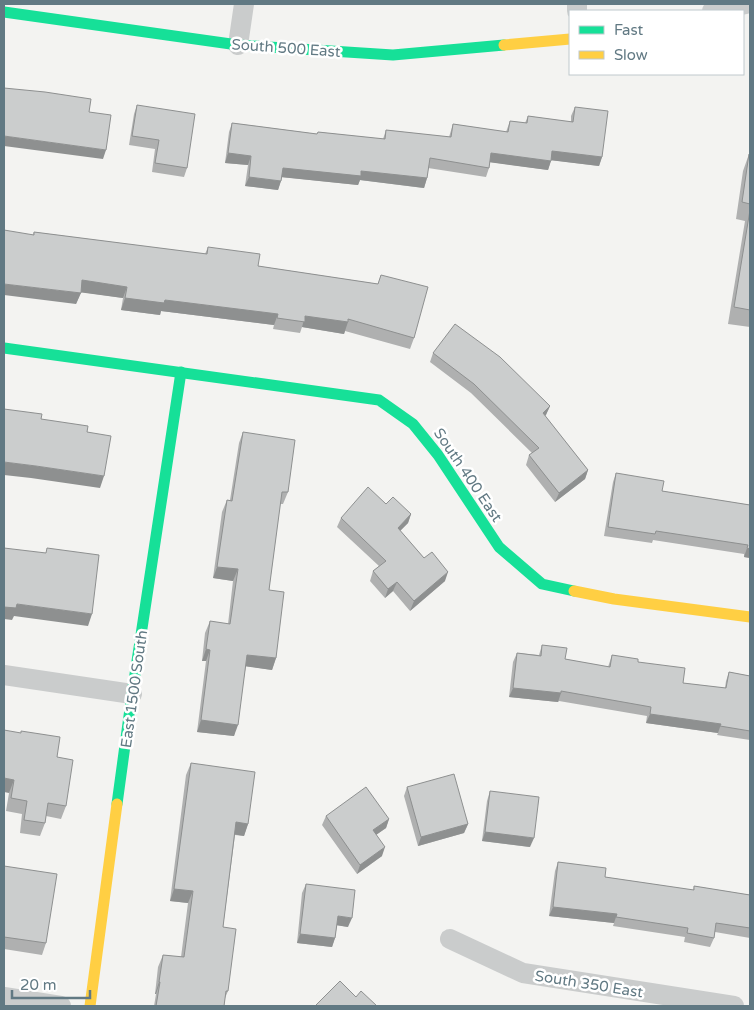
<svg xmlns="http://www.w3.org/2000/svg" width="754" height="1010" font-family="'Varela Round',sans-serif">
<rect width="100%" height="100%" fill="#f3f3f1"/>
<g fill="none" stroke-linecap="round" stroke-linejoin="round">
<!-- street -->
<g stroke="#cacccc" stroke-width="20">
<path d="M577 4V11"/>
<path d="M712 11 746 4"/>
<path d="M238 45 244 4"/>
<path d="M4 675 132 694"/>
<path d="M450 939 523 973 734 1006"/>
<path d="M4 997 61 1006"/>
</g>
<!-- fast -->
<g stroke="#16e098" stroke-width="11">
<path d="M4 12 238 45 393 55 504 45"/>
<path d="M4 348 379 400 413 424 438 455 499 547 542 584 574 591"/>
<path d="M117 804 132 694 181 372"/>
</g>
<!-- slow -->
<g stroke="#ffcf43" stroke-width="11">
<path d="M504 45 570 39"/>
<path d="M574 591 614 599 750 617"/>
<path d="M90 1006 117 804"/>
</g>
</g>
<!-- wall -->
<g fill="#afb0b0">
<path d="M137 105 187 168 184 177 152 172 155 149 129 145 134 114Z"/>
<path d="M575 107 602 157 599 166 551 160 548 170 490 162 489 168 486 177 428 168 427 178 424 188 360 180 358 185 282 177 278 190 245 186 248 165 225 163 229 132 232 123 317 134 318 132 383 139 386 130 449 137 453 124 506 132 510 121 525 123 528 116 571 122V116Z"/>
<path d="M749 154H750V327L728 324 745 221 736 219 743 171Z"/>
<path d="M34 232 205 254 208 247 258 266 378 284 381 275 414 338 410 349 345 331 344 334 302 327 300 333 273 329 274 325 161 311 160 315 121 310 123 298 81 292 76 304 33 234Z"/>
<path d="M433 353 550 406 545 416 588 470 585 479 555 502 526 465 529 455 532 453 471 393 430 362Z"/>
<path d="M243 432 288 492 283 504H280L269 590 276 658 272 670 246 666 234 736 197 732 206 661H202L205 633 210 621 228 624 233 581 213 578 222 512 227 500H230L239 443Z"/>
<path d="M616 473 662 491 750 505V558L744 557V554L653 540 652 543 604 536 613 482Z"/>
<path d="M386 504 411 514 408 523 400 531 424 558 445 581 410 611 393 591 385 598 370 581 373 571 379 566 337 527 341 518Z"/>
<path d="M542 645 565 659 608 667 612 655 638 662 683 683 725 688 726 681 729 672 750 676V740L717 735 718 733 646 723 647 716 559 701 558 702 509 697 513 662 517 653 539 655Z"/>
<path d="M4 730 57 757 66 806 61 819 46 816 45 823 40 836 20 833 22 814 6 811 9 793Z"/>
<path d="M191 763 248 824 244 836 235 835 223 927 228 991 225 998 224 1006H154L156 994H155L158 967 163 955 181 957 188 903 170 901 186 775Z"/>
<path d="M407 787 468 824 464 833 418 846 404 796Z"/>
<path d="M490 791 530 847 482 841 487 801Z"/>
<path d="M326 816 389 819 386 828 376 835 382 856 357 874 322 825Z"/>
<path d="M558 862 605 877 693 890 694 886 750 895V938L715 932 714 938 710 947 684 942 685 937 613 926 614 923 549 916 555 871Z"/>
<path d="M4 866 46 943 42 955 4 949Z"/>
<path d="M306 884 348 927 337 925 335 938 332 947 297 943 302 893Z"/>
</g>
<!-- shaded-wall -->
<g fill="#8e9090">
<path d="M4 136 106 150 103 159 4 146Z"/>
<path d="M552 151 602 157 599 166 549 160Z"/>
<path d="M228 153 251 156 248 165 225 163Z"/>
<path d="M491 153 551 161 548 170 488 162Z"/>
<path d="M283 168 361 171 427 178 424 188 360 180 358 185 280 177Z"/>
<path d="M249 177 281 181 278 190 245 186Z"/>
<path d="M82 280 127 287 123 298 78 292Z"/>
<path d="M4 284 81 293 76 304 4 295Z"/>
<path d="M125 298 165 300 278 314 274 325 161 311 160 315 121 310Z"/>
<path d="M305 316 348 322 344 334 302 327Z"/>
<path d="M550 406 546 415 539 422 543 413Z"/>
<path d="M4 462 36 466 104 476 100 488 31 478 4 475Z"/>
<path d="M588 470 585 479 555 502 559 493Z"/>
<path d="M411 514 408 523 394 537 398 528Z"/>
<path d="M747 548 750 549V558L744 557Z"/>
<path d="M217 567 238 569 233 581 213 578Z"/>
<path d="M448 572 445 581 410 611 414 601Z"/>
<path d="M397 582 393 591 385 598 388 589Z"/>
<path d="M17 604 92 614 88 626 14 616 12 620 4 619V607Z"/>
<path d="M206 649 210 650 206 661H202Z"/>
<path d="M247 655 276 658 272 670 243 666Z"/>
<path d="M513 688 561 693 558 702 509 697Z"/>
<path d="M650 714 721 724 718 733 646 723Z"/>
<path d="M201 720 238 725 234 736 197 732Z"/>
<path d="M4 778 14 780 9 793 4 792Z"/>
<path d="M389 819 386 828 370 839 373 830Z"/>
<path d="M236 822 248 824 244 836 232 834Z"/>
<path d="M468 824 464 833 418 846 421 837Z"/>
<path d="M485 832 534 838 530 847 482 841Z"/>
<path d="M385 847 382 856 357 874 360 865Z"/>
<path d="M174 889 193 891 188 903 170 901Z"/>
<path d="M553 907 617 914 614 923 549 916Z"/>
<path d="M338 916 352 918 348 927 335 925Z"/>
<path d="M300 934 335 938 332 947 297 943Z"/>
<path d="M159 982H160L156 994H155Z"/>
</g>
<!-- building -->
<g fill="#cbcdcd" stroke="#8e9090">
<path d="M4 88 45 92 91 99 89 112 111 115 106 150 4 136Z"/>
<path d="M137 105 195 114 187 168 155 163 159 140 132 136Z"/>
<path d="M575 107 608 111 602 157 552 151 551 161 491 153 489 168 430 158 427 178 361 171V176L283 168 281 181 249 177 251 156 228 153 232 123 317 134 318 132 385 139 386 130 451 137 453 124 508 132 510 121 527 123 528 116 573 122Z"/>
<path d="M749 154H750V204L742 202Z"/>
<path d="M750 210V310L734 307Z"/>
<path d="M4 230 34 235V232L207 254 208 247 260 254 258 266 378 284 381 275 428 287 414 338 348 319V322L305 316V322L277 318 278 314 165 300 164 303 125 298 127 287 82 280 81 293 4 284Z"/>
<path d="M455 324 500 357 550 406 543 413 588 470 559 493 529 455 539 448 474 384 433 353Z"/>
<path d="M4 409 42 414 41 419 88 426 87 432 111 436 104 476 36 466 4 462Z"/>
<path d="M243 432 295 440 288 492H282L269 590 284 592 276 658 247 655 238 725 201 720 210 650 206 649 210 621 230 624 238 569 217 567 227 500 232 501Z"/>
<path d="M616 473 664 481 662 491 750 505V549L747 548 748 545 656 531 655 534 608 527Z"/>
<path d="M368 487 386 504 393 497 411 514 398 528 424 558 432 552 448 572 414 601 397 582 388 589 373 571 386 561 341 518Z"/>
<path d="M4 548 46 553 47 548 99 555 92 614 17 604 16 608 4 607Z"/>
<path d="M542 645 567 648 565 659 610 667 612 655 638 659V662L685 668 683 683 726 688 729 672 750 676V731L720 726 721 724 650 714 651 707 561 691V693L513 688 517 653 541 656Z"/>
<path d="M4 730 21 733V731L60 737 57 757 73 760 66 806 48 803 45 823 24 820 27 801 11 798 14 780 4 778Z"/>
<path d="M191 763 255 772 248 824 236 822 223 927 236 929 228 991H226L224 1006H156L160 982H159L163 955 184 957 193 891 174 889Z"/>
<path d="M454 774 468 824 421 837 407 787Z"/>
<path d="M366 787 389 819 373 830 385 847 360 865 326 816Z"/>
<path d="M490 791 539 797 534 838 485 832Z"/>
<path d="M558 862 606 868 605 877 694 890V886L750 895V928L716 923 714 938 687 933 688 928 616 917 617 914 553 907Z"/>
<path d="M4 866 57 874 46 943 4 937Z"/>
<path d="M306 884 355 890 352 918 338 916 335 938 300 934Z"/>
<path d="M340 981 356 997 361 991 377 1006H315Z"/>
</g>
<g text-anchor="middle" stroke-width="5" stroke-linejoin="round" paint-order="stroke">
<!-- street labels -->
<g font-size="15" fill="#617983" stroke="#fff">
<text transform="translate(286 48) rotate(4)" y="5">South 500 East</text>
<text transform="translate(468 475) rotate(56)" y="5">South 400 East</text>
<text transform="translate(134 689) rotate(-82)" y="5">East 1500 South</text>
<text transform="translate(589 984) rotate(9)" y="5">South 350 East</text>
</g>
</g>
<!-- border -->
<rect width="754" height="1010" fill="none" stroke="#617983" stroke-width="10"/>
<!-- legend -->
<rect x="569" y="10" width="175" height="65" fill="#ffffff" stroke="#c0c9cd"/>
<rect x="579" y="26" width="25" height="8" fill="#16e098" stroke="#c0c9cd"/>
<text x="614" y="35" font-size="15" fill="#617983">Fast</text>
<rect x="579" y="51" width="25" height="8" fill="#ffcf43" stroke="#c0c9cd"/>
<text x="614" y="60" font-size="15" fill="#617983">Slow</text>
<!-- scale -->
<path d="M12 990v8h78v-8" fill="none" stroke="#617983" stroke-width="2.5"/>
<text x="20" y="990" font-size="15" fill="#617983" stroke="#ffffff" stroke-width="4" paint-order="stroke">20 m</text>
</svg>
